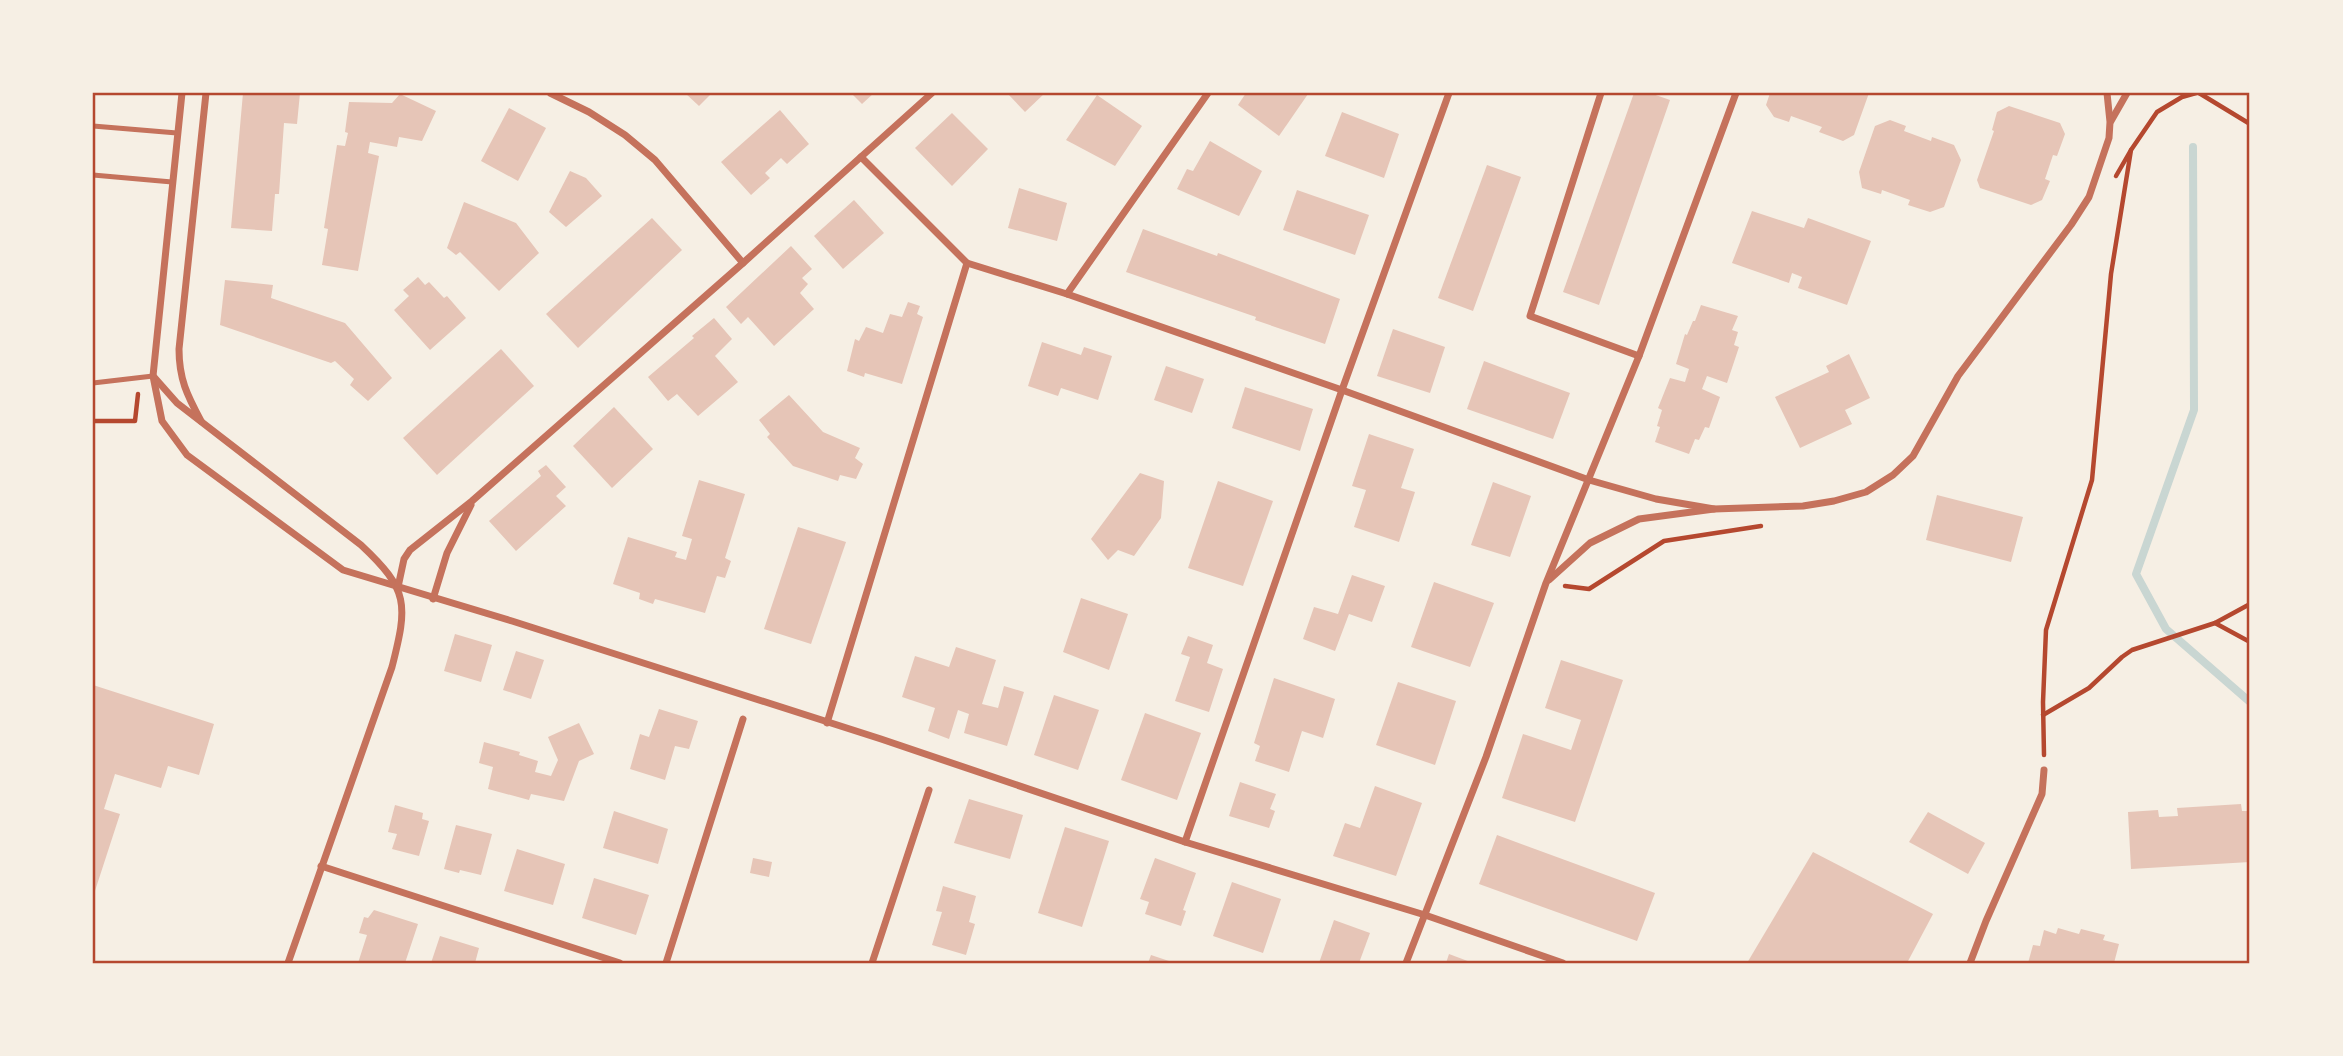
<svg xmlns="http://www.w3.org/2000/svg" width="2343" height="1056" font-family="Quicksand,sans-serif">
<rect width="100%" height="100%" fill="#f6efe4"/>
<g fill="none" stroke-linecap="round" stroke-linejoin="round">
<!-- stream -->
<path stroke="#c9d6d2" stroke-width="8" d="M2193 147 2194 410 2136 574 2166 629 2250 702"/>
</g>
<!-- building -->
<g fill="#e6c5b7">
<path d="M243 93H300L297 124 284 123 279 194H275L272 231 231 228Z"/>
<path d="M685 93H712L699 106Z"/>
<path d="M851 93H874L862 104Z"/>
<path d="M1007 93H1045L1025 112Z"/>
<path d="M1246 93H1307L1308 94 1279 136 1238 105Z"/>
<path d="M1634 93H1650L1670 100 1599 305 1563 292Z"/>
<path d="M1770 93H1869L1854 135 1843 141 1819 132 1822 127 1791 116 1789 122 1774 117 1766 105Z"/>
<path d="M400 94 436 111 422 141 399 137 397 147 370 142 368 153 379 156 358 271 322 265 328 229 324 228 337 145 345 146 348 133 345 132 349 102 392 103Z"/>
<path d="M1097 95 1142 126 1115 166 1066 140Z"/>
<path d="M2009 106 2060 123 2065 134 2057 156 2053 155 2045 179 2050 181 2042 200 2031 205 1980 188 1977 180 1994 131 1992 130 1997 112Z"/>
<path d="M509 108 546 128 518 181 481 161Z"/>
<path d="M780 110 809 144 787 164 781 158 765 173 770 178 751 195 721 162Z"/>
<path d="M1342 112 1399 134 1384 178 1325 156Z"/>
<path d="M952 113 988 149 952 186 915 148Z"/>
<path d="M1890 120 1906 126 1904 131 1931 141 1932 137 1954 145 1961 160 1944 207 1930 212 1908 205 1910 200 1882 190 1881 194 1862 188 1859 172 1875 126Z"/>
<path d="M1210 141 1262 171 1239 216 1177 189 1187 169 1193 171Z"/>
<path d="M1487 165 1521 177 1473 311 1438 298Z"/>
<path d="M570 171 586 178 602 196 566 227 549 212Z"/>
<path d="M1019 188 1067 203 1057 241 1008 228Z"/>
<path d="M1297 190 1369 215 1355 255 1283 230Z"/>
<path d="M854 200 884 233 843 269 814 236Z"/>
<path d="M464 202 516 223 539 253 499 291 460 252 456 255 447 248Z"/>
<path d="M1752 211 1804 228 1808 218 1871 241 1847 305 1798 288 1802 277 1792 273 1789 283 1732 263Z"/>
<path d="M652 218 682 250 578 348 546 314Z"/>
<path d="M1143 229 1217 256 1218 253 1340 299 1325 344 1255 320 1256 317 1126 272Z"/>
<path d="M791 246 812 269 802 278 808 284 800 293 814 309 774 346 748 317 741 324 726 307Z"/>
<path d="M418 277 425 285 429 282 444 298 447 296 466 318 430 350 394 310 409 296 403 290Z"/>
<path d="M225 280 273 285 271 298 345 323 392 378 368 401 350 385 354 379 335 361 331 363 220 325Z"/>
<path d="M908 302 920 306 917 314 923 317 902 384 865 373 864 377 847 371 855 339 859 341 866 327 883 333 890 314 902 317Z"/>
<path d="M1701 305 1738 316 1732 330 1738 332 1734 345 1739 347 1727 383 1707 376 1702 389 1720 397 1709 428 1705 427 1699 440 1695 439 1689 454 1655 442 1660 427 1657 426 1662 410 1658 408 1670 378 1685 382 1689 369 1676 364 1685 334 1687 335 1693 321H1695Z"/>
<path d="M714 318 732 339 715 356 738 382 698 416 677 394 668 401 648 377 694 338 692 336Z"/>
<path d="M1393 329 1445 347 1430 393 1377 376Z"/>
<path d="M1042 342 1081 355 1084 347 1112 356 1098 400 1061 388 1058 396 1028 386Z"/>
<path d="M501 349 534 386 437 475 403 438Z"/>
<path d="M1849 354 1870 398 1845 410 1852 424 1800 448 1775 397 1829 372 1826 366Z"/>
<path d="M1484 361 1570 393 1553 439 1467 409Z"/>
<path d="M1166 366 1204 379 1192 413 1154 400Z"/>
<path d="M1245 387 1313 409 1300 451 1232 428Z"/>
<path d="M789 395 823 432 860 448 855 458 863 464 856 479 840 475 838 481 793 466 767 437 770 434 759 420Z"/>
<path d="M614 407 653 449 612 488 573 446Z"/>
<path d="M1369 434 1414 449 1401 488 1415 492 1399 542 1354 527 1366 490 1352 486Z"/>
<path d="M546 465 566 487 556 496 566 506 516 551 489 521 541 476 538 471Z"/>
<path d="M1140 473 1164 481 1161 518 1134 556 1118 550 1108 560 1091 539Z"/>
<path d="M699 480 745 494 725 558 731 561 725 578 717 576 705 613 655 599 653 604 639 599 640 593 613 584 628 537 677 552 675 557 686 560 692 539 682 536Z"/>
<path d="M1218 481 1273 501 1243 586 1188 568Z"/>
<path d="M1493 482 1531 496 1510 557 1471 545Z"/>
<path d="M1937 495 2023 517 2011 562 1926 540Z"/>
<path d="M798 527 846 542 811 644 764 629Z"/>
<path d="M1352 575 1385 586 1372 622 1349 614 1335 651 1303 639 1314 607 1338 614Z"/>
<path d="M1434 582 1494 603 1470 667 1411 647Z"/>
<path d="M1081 598 1128 614 1109 670 1063 652Z"/>
<path d="M455 634 492 645 481 682 444 671Z"/>
<path d="M1188 636 1213 645 1207 663 1223 669 1209 712 1175 701 1190 657 1181 654Z"/>
<path d="M956 647 996 660 982 704 998 708 1004 686 1024 692 1007 746 964 733 969 714 958 710 949 739 928 731 935 708 902 697 915 656 949 667Z"/>
<path d="M516 651 544 660 531 699 503 690Z"/>
<path d="M1561 660 1623 680 1575 822 1502 798 1523 734 1571 750 1581 720 1545 708Z"/>
<path d="M1274 678 1335 699 1323 738 1302 731 1289 772 1255 761 1260 746 1254 743Z"/>
<path d="M1398 682 1456 701 1435 765 1376 745Z"/>
<path d="M93 685 214 724 199 775 168 766 161 788 115 774 104 809 120 814 93 897Z"/>
<path d="M1054 695 1099 710 1078 770 1034 755Z"/>
<path d="M659 709 698 721 689 749 675 746 665 780 630 769 640 734 649 737Z"/>
<path d="M1145 713 1201 733 1177 800 1121 780Z"/>
<path d="M579 723 594 754 579 761 564 801 531 794 529 800 488 789 493 767 479 763 484 742 520 752 519 755 538 761 535 772 551 776 558 760 548 737Z"/>
<path d="M1240 782 1276 794 1270 809 1275 811 1269 828 1229 816Z"/>
<path d="M1375 786 1422 803 1396 876 1333 856 1345 823 1360 828Z"/>
<path d="M969 799 1023 815 1010 859 954 843Z"/>
<path d="M2241 804 2242 811H2250V862L2131 869 2128 812 2158 810 2159 817 2178 816 2177 808Z"/>
<path d="M395 805 423 813 422 819 429 821 419 856 392 849 397 834 388 832Z"/>
<path d="M614 811 668 829 658 864 603 848Z"/>
<path d="M1928 812 1985 843 1968 874 1909 842Z"/>
<path d="M456 825 492 834 481 875 460 870 459 873 444 869Z"/>
<path d="M1065 827 1109 841 1082 927 1038 913Z"/>
<path d="M1497 835 1655 893 1637 941 1479 884Z"/>
<path d="M517 849 565 864 553 905 504 891Z"/>
<path d="M1813 852 1933 914 1907 963H1747Z"/>
<path d="M753 858 772 862 769 877 750 873Z"/>
<path d="M1155 858 1196 873 1183 910 1186 911 1181 926 1145 914 1149 902 1140 899Z"/>
<path d="M594 878 649 895 636 935 582 918Z"/>
<path d="M1232 882 1281 899 1263 953 1213 936Z"/>
<path d="M943 886 976 896 969 922 975 924 966 955 932 945 942 912 936 911Z"/>
<path d="M374 910 418 924 405 963H358L367 935 359 933 364 917 368 918Z"/>
<path d="M1334 920 1370 933 1359 963H1319Z"/>
<path d="M2058 928 2079 934 2081 929 2105 935 2103 940 2119 944 2114 963H2028L2033 945 2040 946 2044 930 2056 934Z"/>
<path d="M440 936 479 948 475 963H431Z"/>
<path d="M1449 954 1473 963H1446Z"/>
<path d="M1151 955 1175 963H1148Z"/>
</g>
<g fill="none" stroke-linecap="round" stroke-linejoin="round">
<!-- path -->
<g stroke="#b5482f" stroke-width="4.5">
<path d="M2199 93 2250 124"/>
<path d="M2116 176 2131 150"/>
<path d="M93 421H135L138 394"/>
<path d="M1565 586 1589 589 1664 541 1761 526"/>
<path d="M2215 623 2250 642"/>
<path d="M2043 715 2089 688 2122 657 2132 650 2215 623 2250 604"/>
<path d="M2044 755 2043 702 2046 630 2092 480 2111 274 2131 150 2157 112 2182 97 2196 93"/>
</g>
<!-- service -->
<g stroke="#c5725c" stroke-width="5">
<path d="M93 126 177 133"/>
<path d="M93 175 172 182"/>
<path d="M93 383 153 376"/>
</g>
<!-- minor -->
<g stroke="#c5725c" stroke-width="7">
<path d="M182 93 153 376 162 421 187 455 343 570 512 621 881 739 1185 842 1425 915 1563 963"/>
<path d="M550 93 589 112 625 135 655 160 743 263"/>
<path d="M1601 93 1530 316 1639 356"/>
<path d="M2111 121 2127 93"/>
<path d="M861 157 967 263 1067 294 1342 390 1589 480 1656 499 1714 509"/>
<path d="M1067 294 1208 93"/>
<path d="M154 377 177 403 361 545C409 590 408 604 392 667L288 963"/>
<path d="M201 421C187 395 179 379 179 349L206 93"/>
<path d="M1549 580 1590 543 1639 519 1714 509 1803 506 1834 501 1866 492 1893 475 1913 456 1958 376 2071 225 2089 197 2109 138 2110 122 2107 93"/>
<path d="M398 587 404 559 410 550 472 501 743 263 932 93"/>
<path d="M433 599 447 553 471 505"/>
<path d="M827 723 967 263"/>
<path d="M1185 842 1342 390 1449 93"/>
<path d="M321 866 620 963"/>
<path d="M666 963 743 719"/>
<path d="M872 963 929 790"/>
<path d="M1406 963 1486 757 1546 583 1639 356 1736 93"/>
<path d="M1970 963 1986 921 2042 794 2044 770"/>
</g>
</g>
<!-- border -->
<rect width="2343" height="1056" fill="none" stroke="#f6efe4" stroke-width="189"/>
<rect x="94" y="94" width="2154" height="868" fill="none" stroke="#b5482f" stroke-width="2.5"/>
</svg>
